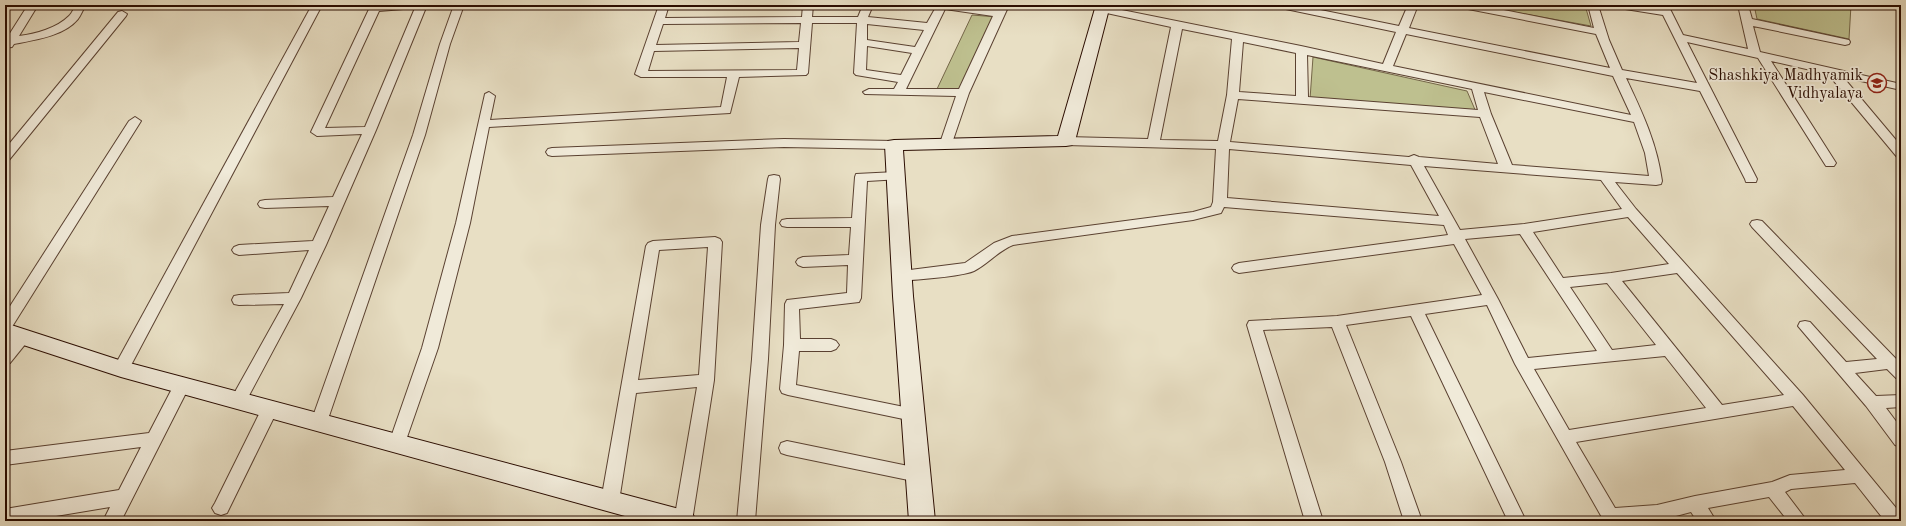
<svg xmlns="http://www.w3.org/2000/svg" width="1906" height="526" font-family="'Old Standard TT',serif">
<rect width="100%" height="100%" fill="#e8dfc4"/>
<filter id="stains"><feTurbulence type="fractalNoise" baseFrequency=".005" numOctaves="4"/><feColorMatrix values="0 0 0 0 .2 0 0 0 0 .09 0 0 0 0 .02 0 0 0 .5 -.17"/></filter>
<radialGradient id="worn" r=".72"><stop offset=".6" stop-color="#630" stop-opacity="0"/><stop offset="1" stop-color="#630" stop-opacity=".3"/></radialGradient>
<!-- green -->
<g fill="#bec08f" stroke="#746648">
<path d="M1504 5H1585L1591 26 1503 10Z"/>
<path d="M1754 5H1851L1849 39 1757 19Z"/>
<path d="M972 15 997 17 960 90 937 89Z"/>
<path d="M1313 57 1467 91 1476 112 1310 99Z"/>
</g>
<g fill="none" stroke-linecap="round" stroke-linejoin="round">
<defs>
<g id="street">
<path d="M28 5H38L19 36C36 34 57 28 69 16 72 13 74 8 76 5H86C83 9 81 15 78 19 64 36 35 40 14 44L12 47 5 48V39L7 38Z"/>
<path d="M312 5H320L321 7 129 369 126 373 121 375 116 373 113 369Z"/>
<path d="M371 5H427L376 130 326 245 301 298 245 403 239 405 233 403 231 399 284 304 239 305 234 304 232 300 234 296 239 295 289 293 309 250 239 255 234 253 232 250 234 247 239 245 313 241 329 206 265 208 260 207 258 204 260 201 265 200 333 197 362 134 317 136 311 132ZM415 8 365 127 325 128 379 11Z"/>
<path d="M454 5H464L450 44 425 135 327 422 325 427 319 429 313 427 311 422 413 135 440 44Z"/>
<path d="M659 5H669L665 18 802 17 803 5H813L812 17H858L863 5H873L868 17 927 23 936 7 935 5H961L996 10 999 5H1009L969 93 952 143 950 146H942L940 143 956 96 865 94 863 92 869 89H894L898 82 856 75 854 73 857 23H812L808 73 806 75 739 77 730 113 489 127 470 223 438 348 405 443 403 448 397 450 391 448 389 443 422 348 456 223 485 94 489 92 495 96 490 120 721 107 727 77H641L635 74ZM945 9 993 16 959 89H906ZM801 23 799 42 656 45 663 24ZM867 24 924 30 915 47 867 40ZM867 46 912 53 901 75 866 70ZM799 48 797 70 648 71 654 51Z"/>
<path d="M1276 5H1296L1399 26 1408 5H1418L1409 28 1610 68 1596 34 1463 8 1458 5H1479L1594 28 1588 5H1598L1609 40 1622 70 1697 83 1663 15 1619 8 1614 5H1640L1659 8 1658 5H1668L1683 35 1748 49 1738 5H1748L1752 19 1849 40 1850 42 1849 44 1845 45 1753 26 1760 52 1901 84V90L1843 77 1901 146V158L1897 157 1828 74 1771 61 1836 163 1834 166H1826L1758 58 1687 42 1757 179 1756 182H1746L1745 179 1700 91 1626 78C1642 112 1657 143 1662 181L1661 184 1656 185 1615 182 1636 209 1803 395 1901 514V521H1885L1855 483 1791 489 1785 492 1807 521H1788L1769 497 1708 508 1716 521H1697L1691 512 1657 521H1604L1515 364 1487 305 1425 314 1526 521H1508L1411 316 1346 325 1401 462 1422 521H1404L1385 462 1332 327 1263 330 1323 521H1305L1247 325 1249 321 1337 316 1482 295 1454 244 1239 273 1234 271 1232 268 1234 265 1239 263 1448 235 1444 225 1224 207 1221 213 1193 220 1013 245C998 251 988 264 974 271 960 277 919 279 902 281L897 280 895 276 897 272 902 271 965 263 994 243 1012 236 1193 212 1211 207 1213 202 1216 149 1066 145 1060 141 1066 137 1148 139 1171 27 1102 12 1097 9 1102 6 1301 46 1383 64 1396 32 1281 8ZM1182 29 1232 39 1227 95 1218 141 1160 140ZM1406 34 1613 76 1631 115 1393 66ZM1243 42 1296 53V96L1239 92ZM1307 55 1472 89 1478 110 1308 97ZM1484 92 1634 122 1645 153 1649 176 1512 165 1491 114ZM1238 99 1480 117 1498 164 1419 157 1414 155 1409 157 1230 142ZM1229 149 1411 165 1439 216 1227 198ZM1424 166 1601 180 1622 209 1524 224 1460 230ZM1628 217 1669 264 1611 273 1563 278 1533 232ZM1520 234 1597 351 1528 358 1498 299 1465 239ZM1677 273 1784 395 1722 405 1622 281ZM1607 283 1656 345 1612 350 1570 287ZM1665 356 1706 408 1569 430 1534 369ZM1793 406 1845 470 1790 475 1772 482 1695 496 1657 505 1615 508 1576 442Z"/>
<path d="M1888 5H1901V10L1889 7Z"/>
<path d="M122 11 127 14 126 16 9 160 5 161V149L118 12Z"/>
<path d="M135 117 141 121 10 330 5 331V314L129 121Z"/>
<path d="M784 139 894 141 898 142 900 145 898 148 894 149 784 147 552 156 548 155 546 152 548 149 552 148Z"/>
<path d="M896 172 901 173 902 176 901 179 867 181 861 298 859 302 799 309 800 339H831L836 341 839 345 836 349 831 351H799L796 385 919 410 921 415 919 420 913 421 788 395 782 393 780 389 784 345 785 304 787 300 847 293 848 265 803 267 798 265 796 262 798 259 803 257 849 255 851 227H787L782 226 780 223 782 220 787 219 852 218 855 177 856 174Z"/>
<path d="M774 175 779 176 780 179 775 225 768 359 755 521H737L752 359 761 225 768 179 769 176Z"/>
<path d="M1757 220 1762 221 1901 364V380L1896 378 1887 369 1855 373 1876 396 1901 395V407L1886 408 1901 428V447L1895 445 1866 406 1798 326 1800 322 1805 321 1810 322 1846 362 1877 359 1752 227 1750 224 1752 221Z"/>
<path d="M715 237 720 239 722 242 714 380 692 521H674L697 387 636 393 619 501 616 506 610 508 604 506 601 501 646 246 648 243 653 241ZM708 247 699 375 638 380 659 250Z"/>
<path d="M23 331 28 333 31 337 10 363 5 365C5 351 7 336 23 331Z"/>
<path d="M182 379 188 381 190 385 121 521H103L110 507 26 521H5V509L119 490 141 447 5 465V451L149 433 176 381Z"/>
<path d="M270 403 276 404 278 409 227 513 221 515 215 513 212 508 215 503 264 404Z"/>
<path d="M787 441 918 468 924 470 926 475 924 480 918 482 787 455 781 453 779 448 781 443Z"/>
</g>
<g id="secondary">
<path d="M1096 5H1110L1075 141 1072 145 1066 146 903 150 913 296 935 521H909L893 296 885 145 888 141 894 140 1058 136Z"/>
<path d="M5 323 122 361 683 510 692 513 696 521H643L121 377 5 339Z"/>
</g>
</defs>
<!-- street casing -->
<use href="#street" stroke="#5a4131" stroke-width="2"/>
<!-- secondary casing -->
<use href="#secondary" stroke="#2a0c00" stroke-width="2"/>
<!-- street -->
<use href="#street" fill="#f0ead9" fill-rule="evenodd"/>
<!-- secondary -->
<use href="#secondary" fill="#f0ead9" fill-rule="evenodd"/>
</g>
<!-- icons -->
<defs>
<symbol id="school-ring" viewBox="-11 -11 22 22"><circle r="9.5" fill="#f0ead9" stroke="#8f2418" stroke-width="1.5"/><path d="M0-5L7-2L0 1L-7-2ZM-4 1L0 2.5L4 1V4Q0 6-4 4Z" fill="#8f2418"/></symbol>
</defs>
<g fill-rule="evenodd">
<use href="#school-ring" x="1866" y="72" width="22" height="22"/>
</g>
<g text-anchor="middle" stroke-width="3.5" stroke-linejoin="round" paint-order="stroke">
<!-- poi labels -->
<g font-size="16" fill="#2a0c00" stroke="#f0ead9" text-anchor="end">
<text x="1863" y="80">Shashkiya Madhyamik<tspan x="1863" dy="18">Vidhyalaya</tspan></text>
</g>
</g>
<!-- margin -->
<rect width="1906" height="526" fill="none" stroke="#e8dfc4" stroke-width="20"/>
<rect x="6" y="6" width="1894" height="514" fill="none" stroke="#2a0c00" stroke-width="2"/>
<rect x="10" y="10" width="1886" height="506" fill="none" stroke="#2a0c00"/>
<rect width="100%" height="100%" filter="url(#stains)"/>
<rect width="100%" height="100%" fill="url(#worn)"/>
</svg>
